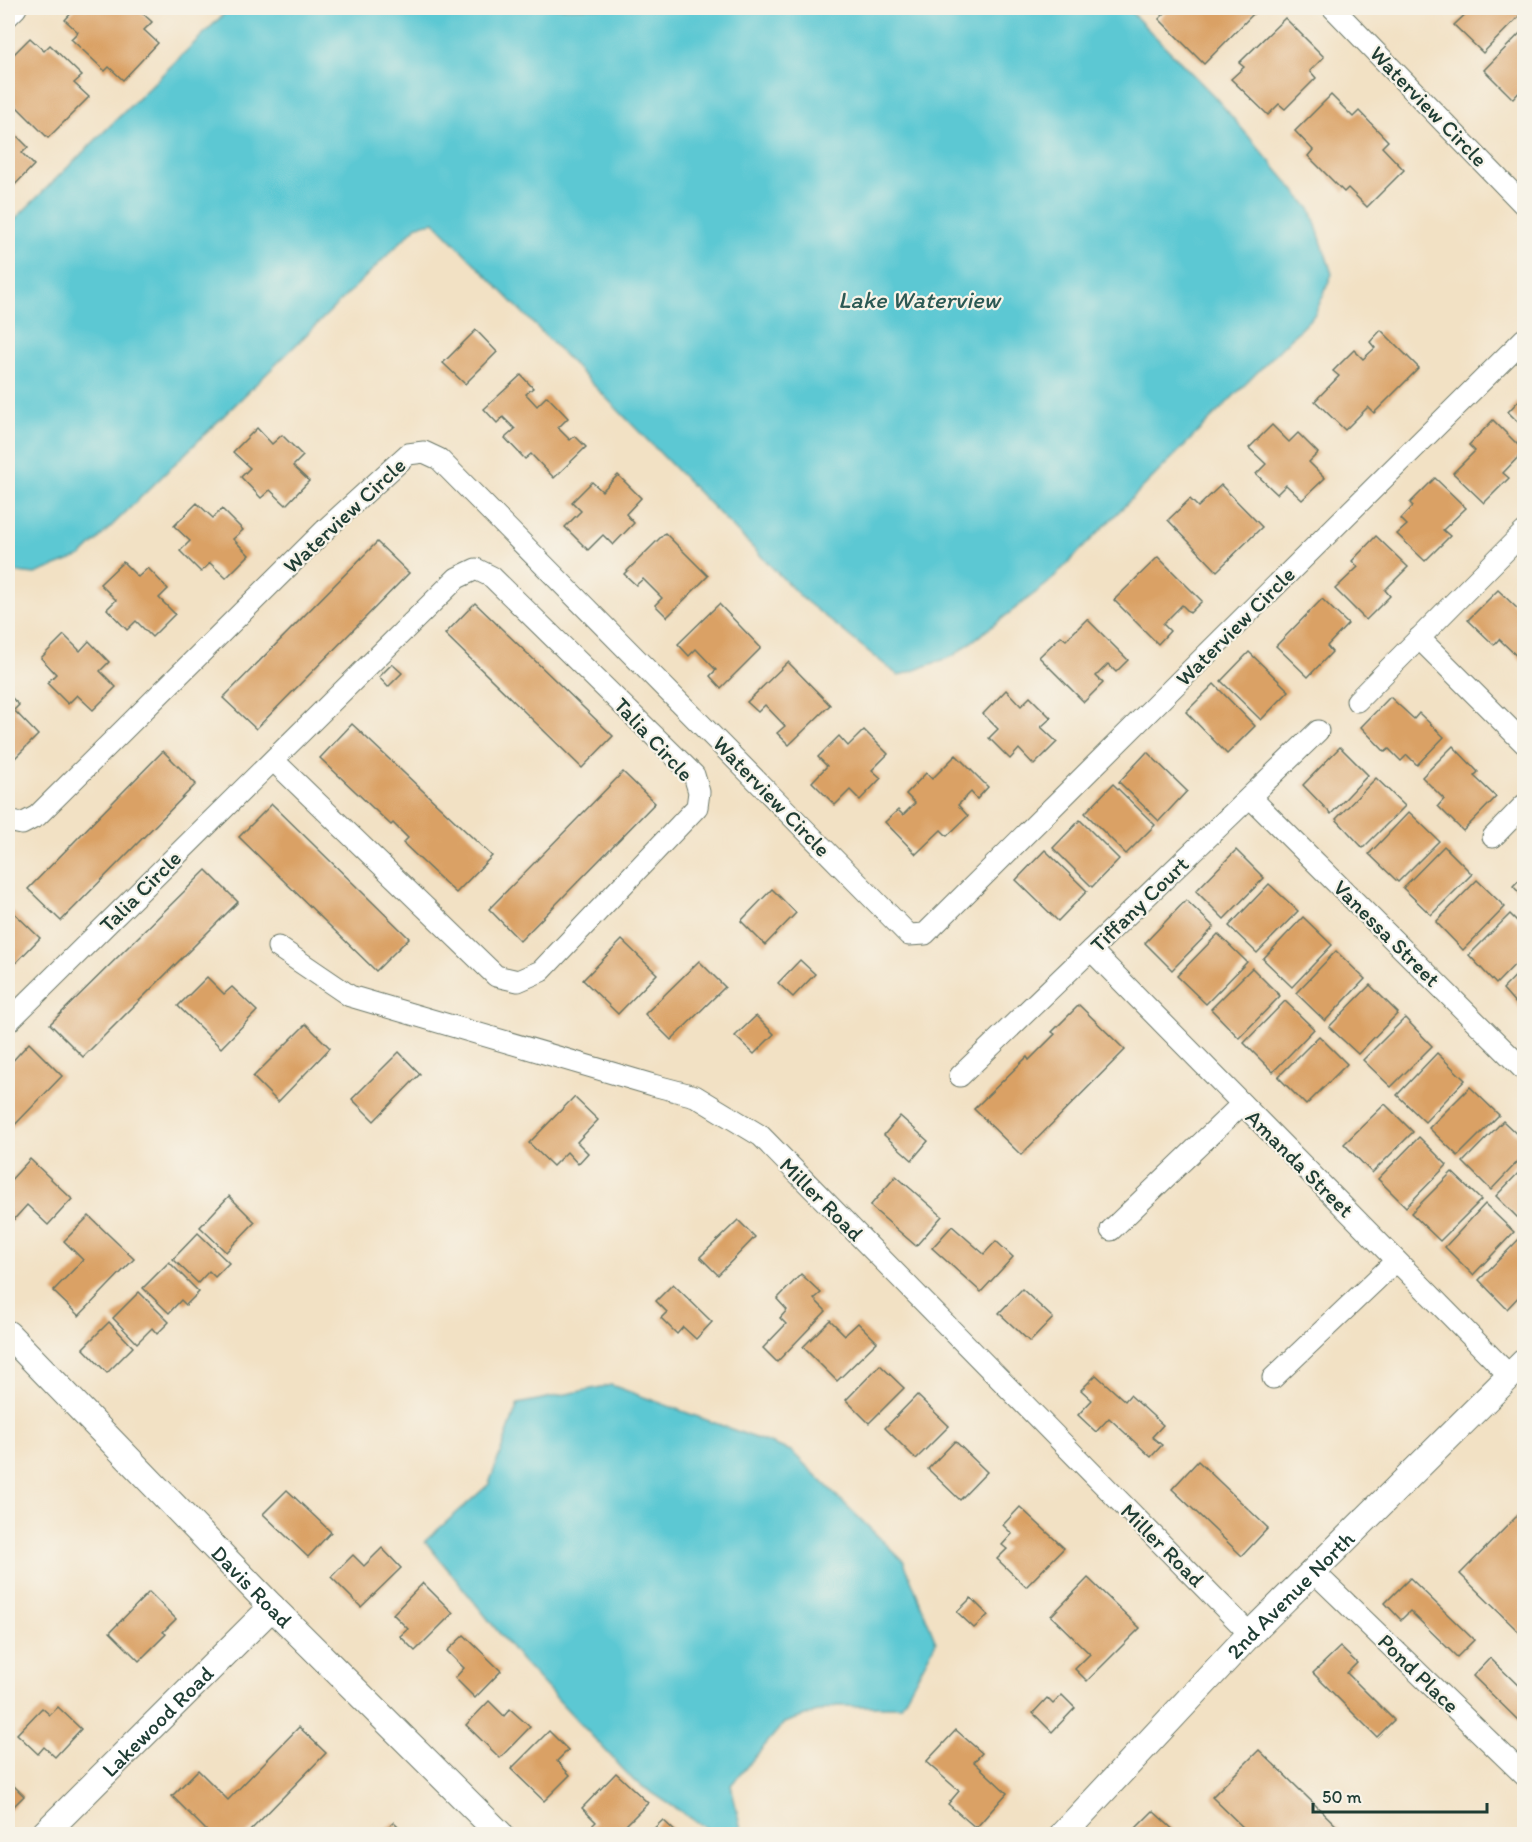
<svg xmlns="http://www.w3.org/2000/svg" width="1532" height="1842" font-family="Itim,sans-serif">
<rect width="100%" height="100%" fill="#f7f3e8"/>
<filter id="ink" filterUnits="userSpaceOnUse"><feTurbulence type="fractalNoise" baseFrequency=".0167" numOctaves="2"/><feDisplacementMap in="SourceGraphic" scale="12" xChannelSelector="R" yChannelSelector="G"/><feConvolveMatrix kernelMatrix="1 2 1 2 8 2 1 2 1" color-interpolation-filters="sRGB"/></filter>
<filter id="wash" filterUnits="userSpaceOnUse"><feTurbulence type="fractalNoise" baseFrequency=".008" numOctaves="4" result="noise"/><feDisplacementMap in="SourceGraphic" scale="24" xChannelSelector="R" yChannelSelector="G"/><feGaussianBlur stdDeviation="1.35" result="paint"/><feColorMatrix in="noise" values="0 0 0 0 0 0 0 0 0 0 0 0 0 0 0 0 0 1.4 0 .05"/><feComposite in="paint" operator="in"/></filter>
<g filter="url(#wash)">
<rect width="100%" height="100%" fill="#f2e1c4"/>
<!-- water -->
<g fill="#5cc8d3" stroke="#3e8284" stroke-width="1.5">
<path d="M230 8H1127L1216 98 1311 210 1332 274 1315 314 1047 584 953 656 899 676 802 598 434 222 418 225 81 556 35 574 8 571V226Z"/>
<path d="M611 1385 791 1451 904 1562 936 1642 901 1706H836L784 1723 731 1785 742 1834H715L634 1781 521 1660 425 1541 489 1484 518 1404Z"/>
</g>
<g id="blocks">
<!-- building -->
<g fill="#daa165">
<path d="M76 8H137L152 22 144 30 158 43 123 80 109 67 105 71 71 39 78 32 65 20Z"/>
<path d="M1170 8H1259L1204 64 1159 19Z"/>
<path d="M1472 8H1524V11L1483 53 1454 25Z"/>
<path d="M1285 18 1324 57 1310 71 1316 78 1285 109 1279 104 1268 115 1231 79 1244 67 1239 63Z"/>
<path d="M1524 29V87L1513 99 1484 70Z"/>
<path d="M30 38 44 51 50 45 82 76 74 83 89 97 48 138 8 98V60Z"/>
<path d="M1331 95 1353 117 1359 111 1388 141 1382 147 1404 170 1367 207 1348 188 1344 192 1308 156 1313 150 1295 131Z"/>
<path d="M8 127 28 147 22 153 34 165 8 192Z"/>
<path d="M476 330 497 352 465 384 443 363Z"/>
<path d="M1381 330 1419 368 1374 413 1368 407 1345 430 1315 401 1339 376 1333 371 1354 350 1363 359 1375 348 1370 342Z"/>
<path d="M521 375 533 388 526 394 537 406 547 396 568 418 558 428 570 440 575 436 586 447 554 478 531 454 525 459 505 438 515 429 503 417 497 423 484 409Z"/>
<path d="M1524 395V428L1508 412Z"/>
<path d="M1493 420 1524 451 1503 473 1509 478 1484 503 1453 473 1475 451 1469 445Z"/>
<path d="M1272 425 1289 442 1298 433 1318 453 1309 462 1325 478 1302 500 1286 485 1277 494 1256 474 1266 464 1249 448Z"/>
<path d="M257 428 272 444 282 435 303 456 293 466 309 481 286 505 270 490 261 498 241 477 250 468 233 452Z"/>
<path d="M618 475 641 498 626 514 634 523 613 545 603 535 588 550 565 527 581 511 572 502 592 482 602 491Z"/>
<path d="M1435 478 1466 508 1443 530 1450 536 1425 561 1397 534 1407 525 1401 519 1413 506 1410 503Z"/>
<path d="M1221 485 1262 527 1217 571 1168 520 1190 499 1198 507Z"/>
<path d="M197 503 213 518 222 509 243 530 233 539 249 555 226 578 210 563 201 572 180 551 190 541 174 526Z"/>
<path d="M665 533 708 576 667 617 655 605 662 598 643 579 636 585 624 574Z"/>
<path d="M1376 536 1408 567 1385 590 1390 596 1366 620 1335 589 1358 567 1352 561Z"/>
<path d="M377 542 409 573 256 729 223 698Z"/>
<path d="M1158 557 1202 601 1190 613 1182 605 1163 624 1170 631 1158 644 1114 600Z"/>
<path d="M123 562 138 577 148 568 168 589 159 598 175 614 152 637 136 621 127 630 107 609 116 600 100 584Z"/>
<path d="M1498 590 1521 612 1524 609V658L1522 661 1499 639 1494 645 1468 620Z"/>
<path d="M1322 599 1348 624 1327 646 1332 652 1308 677 1276 646Z"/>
<path d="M475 603 613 736 582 768 445 634Z"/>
<path d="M719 604 761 648 721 688 710 676 716 670 696 649 689 656 678 644Z"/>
<path d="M1087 619 1128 660 1116 672 1108 664 1096 676 1103 683 1084 702 1039 657 1061 636 1066 640Z"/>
<path d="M64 635 80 651 89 641 109 662 100 671 116 687 93 710 77 695 68 704 47 683 56 674 41 658Z"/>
<path d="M1249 652 1289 691 1261 720 1221 681Z"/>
<path d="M788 662 830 705 789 745 777 733 785 726 765 705 758 712 747 702Z"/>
<path d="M392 664 402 673 388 687 379 677Z"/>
<path d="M1214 684 1255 726 1227 754 1186 712Z"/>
<path d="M1006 690 1021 706 1030 697 1051 718 1041 727 1057 742 1034 765 1019 749 1010 759 989 738 998 729 983 714Z"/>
<path d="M8 694 19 705 14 710 38 735 8 765Z"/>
<path d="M1390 697 1414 719 1419 713 1444 737 1417 765 1407 755 1401 761 1389 749 1385 752 1361 727Z"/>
<path d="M352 724 492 856 456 893 403 843 408 838 393 823 391 825 320 758Z"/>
<path d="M864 730 888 754 872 770 881 778 860 800 850 790 835 805 812 782 827 766 818 757 839 736 848 746Z"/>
<path d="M1453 746 1478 772 1474 776 1496 797 1463 831 1438 806 1444 799 1422 777Z"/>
<path d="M1340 747 1368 775 1331 814 1303 785Z"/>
<path d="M163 751 196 784 61 921 28 889Z"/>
<path d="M1147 752 1187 791 1159 821 1119 782Z"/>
<path d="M956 755 988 787 977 799 971 792 958 805 968 816 947 836 941 830 916 854 885 822 898 810 903 815 915 803 906 794 926 773 932 779Z"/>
<path d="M623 772 655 803 520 941 489 909Z"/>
<path d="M1376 778 1405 806 1363 848 1336 819Z"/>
<path d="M1113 784 1155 825 1126 854 1085 813Z"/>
<path d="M272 804 409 938 376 971 239 837Z"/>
<path d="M1409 812 1439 841 1398 882 1369 854Z"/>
<path d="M1080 820 1119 859 1092 887 1053 848Z"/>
<path d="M1444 846 1472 874 1431 915 1403 888Z"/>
<path d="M1045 850 1087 891 1058 921 1016 880Z"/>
<path d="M1236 850 1264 878 1224 919 1196 891Z"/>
<path d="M206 870 238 902 83 1057 50 1024Z"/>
<path d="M1524 875V898L1513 886Z"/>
<path d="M1477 880 1505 907 1463 950 1436 922Z"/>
<path d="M1269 884 1298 911 1257 953 1229 926Z"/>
<path d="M772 889 796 913 765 945 741 921Z"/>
<path d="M1186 900 1214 927 1172 970 1145 943Z"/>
<path d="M8 907 40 938 8 971Z"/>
<path d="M1510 914 1524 928V955L1496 984 1469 955Z"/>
<path d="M1303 917 1332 945 1292 987 1263 959Z"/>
<path d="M1218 934 1247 962 1206 1004 1177 976Z"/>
<path d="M622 940 657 974 618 1014 583 980Z"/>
<path d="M1336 951 1365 979 1325 1021 1296 993Z"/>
<path d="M800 960 815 974 793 997 778 983Z"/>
<path d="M699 961 725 987 671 1040 645 1014Z"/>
<path d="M1524 967V1013L1503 989Z"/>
<path d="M1252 968 1280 996 1239 1038 1211 1009Z"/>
<path d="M207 977 224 994 232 987 257 1011 221 1048 178 1006Z"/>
<path d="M1370 985 1398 1013 1358 1054 1329 1027Z"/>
<path d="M1285 1001 1314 1029 1273 1072 1244 1043Z"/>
<path d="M1079 1005 1125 1050 1021 1155 974 1109 1027 1057 1029 1060 1055 1034 1052 1032Z"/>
<path d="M756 1016 774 1034 754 1054 735 1036Z"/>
<path d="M1405 1018 1432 1046 1391 1087 1363 1060Z"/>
<path d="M306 1024 330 1048 278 1102 253 1077Z"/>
<path d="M1319 1036 1347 1064 1306 1105 1278 1077Z"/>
<path d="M29 1043 62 1076 8 1132V1066Z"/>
<path d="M399 1052 420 1074 374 1121 352 1099Z"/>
<path d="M1437 1053 1465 1080 1425 1122 1397 1095Z"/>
<path d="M1470 1087 1499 1115 1458 1156 1429 1128Z"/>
<path d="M574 1097 598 1120 577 1142 588 1153 578 1164 567 1152 553 1166 529 1143Z"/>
<path d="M1385 1104 1413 1132 1372 1173 1344 1144Z"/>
<path d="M900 1116 928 1141 912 1160 884 1135Z"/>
<path d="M1503 1121 1524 1141V1155L1491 1190 1463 1162Z"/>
<path d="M1419 1137 1447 1165 1406 1207 1378 1179Z"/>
<path d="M30 1159 72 1199 48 1225 27 1205 8 1226V1183Z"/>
<path d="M1524 1167V1224L1496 1196Z"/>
<path d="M1452 1172 1481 1200 1440 1241 1411 1213Z"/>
<path d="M896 1176 942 1216 916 1246 870 1206Z"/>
<path d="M229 1196 255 1222 226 1252 200 1227Z"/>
<path d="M1485 1204 1514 1232 1473 1275 1445 1247Z"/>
<path d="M89 1216 134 1259 79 1316 53 1291 83 1260 64 1241Z"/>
<path d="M738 1220 755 1237 718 1275 700 1257Z"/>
<path d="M952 1226 984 1254 996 1241 1013 1257 981 1292 932 1248Z"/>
<path d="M198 1233 229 1263 215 1277 209 1271 198 1283 173 1259Z"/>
<path d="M1519 1239 1524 1245V1291L1507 1309 1479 1280Z"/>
<path d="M169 1262 199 1292 186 1305 181 1300 169 1313 143 1288Z"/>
<path d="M801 1274 821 1293 814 1299 826 1311 777 1362 763 1348 786 1324 780 1318 787 1310 777 1299Z"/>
<path d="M673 1284 712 1322 696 1339 683 1327 677 1334 661 1318 667 1312 656 1301Z"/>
<path d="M1022 1289 1053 1318 1030 1342 999 1313Z"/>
<path d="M139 1292 169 1322 157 1334 152 1328 137 1343 113 1318Z"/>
<path d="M830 1320 845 1335 858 1323 877 1342 837 1381 803 1347Z"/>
<path d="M109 1322 133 1347 107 1373 83 1348Z"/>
<path d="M880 1365 904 1388 869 1423 846 1400Z"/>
<path d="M1096 1375 1125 1401 1130 1395 1163 1425 1152 1437 1162 1445 1151 1457 1109 1418 1096 1432 1078 1415 1092 1400 1081 1390Z"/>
<path d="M917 1395 949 1426 916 1459 885 1428Z"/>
<path d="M955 1441 987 1472 960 1500 928 1469Z"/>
<path d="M1198 1461 1268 1528 1242 1556 1172 1489Z"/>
<path d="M287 1490 331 1532 308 1557 263 1514Z"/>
<path d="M1020 1507 1064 1548 1026 1587 997 1559 1007 1549 1002 1545 1012 1534 1003 1525Z"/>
<path d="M1519 1514 1524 1519V1637L1460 1574Z"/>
<path d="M382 1548 401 1568 361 1607 331 1577 353 1555 364 1566Z"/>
<path d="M1088 1578 1140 1628 1087 1681 1075 1669 1090 1654 1051 1616Z"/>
<path d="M1410 1578 1474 1640 1457 1657 1410 1611 1401 1620 1385 1603Z"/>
<path d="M423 1583 453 1613 415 1651 400 1636 408 1629 393 1614Z"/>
<path d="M149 1592 176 1619 163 1632 166 1634 139 1661 110 1632Z"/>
<path d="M971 1598 988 1615 974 1628 957 1612Z"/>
<path d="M464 1635 501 1671 475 1698 455 1678 464 1668 447 1651Z"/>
<path d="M1340 1647 1357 1663 1347 1673 1394 1720 1377 1737 1313 1673Z"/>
<path d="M1490 1658 1524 1691V1726L1473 1676Z"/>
<path d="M1062 1695 1075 1708 1052 1732 1033 1713 1047 1698 1053 1704Z"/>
<path d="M489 1701 504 1716 510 1709 530 1727 500 1758 466 1725Z"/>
<path d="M58 1707 81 1729 55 1757 44 1747 38 1754 17 1734 42 1708 50 1715Z"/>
<path d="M299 1727 326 1753 247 1834H210L172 1796 198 1770 228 1800Z"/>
<path d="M956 1730 982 1753 974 1762 1007 1793 976 1828 948 1804 959 1791 926 1762Z"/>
<path d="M549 1731 568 1750 557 1761 570 1775 544 1801 511 1769Z"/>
<path d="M1259 1750 1345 1834H1250L1212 1797Z"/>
<path d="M616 1773 648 1803 617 1834H583L596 1822 582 1808Z"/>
<path d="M8 1780 24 1796 8 1812Z"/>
<path d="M1153 1811 1178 1834H1130Z"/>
<path d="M663 1820 678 1834H648Z"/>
<path d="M394 1822 406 1834H381Z"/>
</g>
</g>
</g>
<g filter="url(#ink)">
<use href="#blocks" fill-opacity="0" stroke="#697666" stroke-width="1.5"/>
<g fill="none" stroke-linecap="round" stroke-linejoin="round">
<defs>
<g id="minor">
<path d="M1333 8 1524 205"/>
<path d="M8 16 16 8"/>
<path d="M1419 638 1524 743"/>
<path d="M1357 701 1524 532"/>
<path d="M1250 797 1524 1070"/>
<path d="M8 821 22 824 37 816 328 527 408 454 424 452 439 459 909 935 925 934 1524 339"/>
<path d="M1493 837 1524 805"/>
<path d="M278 947 350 996 653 1085 695 1096 761 1136 1250 1634"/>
<path d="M1091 950 1510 1376"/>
<path d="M8 1022 457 578 476 569 492 577 694 775 699 792 697 807 541 971 518 981 496 976 273 760"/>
<path d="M960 1076 1318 731"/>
<path d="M1111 1230 1242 1104"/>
<path d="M1273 1378 1396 1261"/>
<path d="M1314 1572 1524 1775"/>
</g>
<g id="tertiary">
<path id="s1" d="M8 1334 272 1607 500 1834"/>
<path id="s2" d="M44 1834 272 1607"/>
<path id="s3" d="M1063 1834 1250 1634 1524 1362"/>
</g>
</defs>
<!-- minor casing -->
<use href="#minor" stroke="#697666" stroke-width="23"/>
<!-- tertiary casing -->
<use href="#tertiary" stroke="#697666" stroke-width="28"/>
<!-- minor -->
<use href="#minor" stroke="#fff" stroke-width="21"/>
<!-- tertiary -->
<use href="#tertiary" stroke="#fff" stroke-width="26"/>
</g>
</g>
<g text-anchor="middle" stroke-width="4.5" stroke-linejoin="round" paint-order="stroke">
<!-- street labels -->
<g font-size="22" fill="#1f3d34" stroke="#f7f3e8">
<text transform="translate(1429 106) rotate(46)" y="8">Waterview Circle</text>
<text transform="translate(344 515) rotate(-43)" y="8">Waterview Circle</text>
<text transform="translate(1235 626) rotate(-45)" y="8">Waterview Circle</text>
<text transform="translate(654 739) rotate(47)" y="8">Talia Circle</text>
<text transform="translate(772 796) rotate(46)" y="8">Waterview Circle</text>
<text transform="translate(140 891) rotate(-45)" y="8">Talia Circle</text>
<text transform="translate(1139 904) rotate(-44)" y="8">Tiffany Court</text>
<text transform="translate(1387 933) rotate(45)" y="8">Vanessa Street</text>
<text transform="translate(1300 1163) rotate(45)" y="8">Amanda Street</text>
<text transform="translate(822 1199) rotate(45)" y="8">Miller Road</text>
<text transform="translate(1163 1545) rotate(45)" y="8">Miller Road</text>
<text dy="8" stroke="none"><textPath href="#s1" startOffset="351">Davis Road</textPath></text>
<text dy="8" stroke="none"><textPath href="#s3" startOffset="330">2nd Avenue North</textPath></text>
<text transform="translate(1419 1673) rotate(44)" y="8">Pond Place</text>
<text dy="8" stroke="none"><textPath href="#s2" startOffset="160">Lakewood Road</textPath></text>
</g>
<!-- water labels -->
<g font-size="24" font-style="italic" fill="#2b5954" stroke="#f7f3e8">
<text x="919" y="308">Lake Waterview</text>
</g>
</g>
<!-- margin -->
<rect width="1532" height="1842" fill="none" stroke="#f7f3e8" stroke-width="30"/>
<!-- scale -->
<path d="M1313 1803v9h174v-9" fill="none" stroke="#1f3d34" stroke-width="3"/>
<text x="1322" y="1803" font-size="18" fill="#1f3d34" stroke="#f7f3e8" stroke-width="4.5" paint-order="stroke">50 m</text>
</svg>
